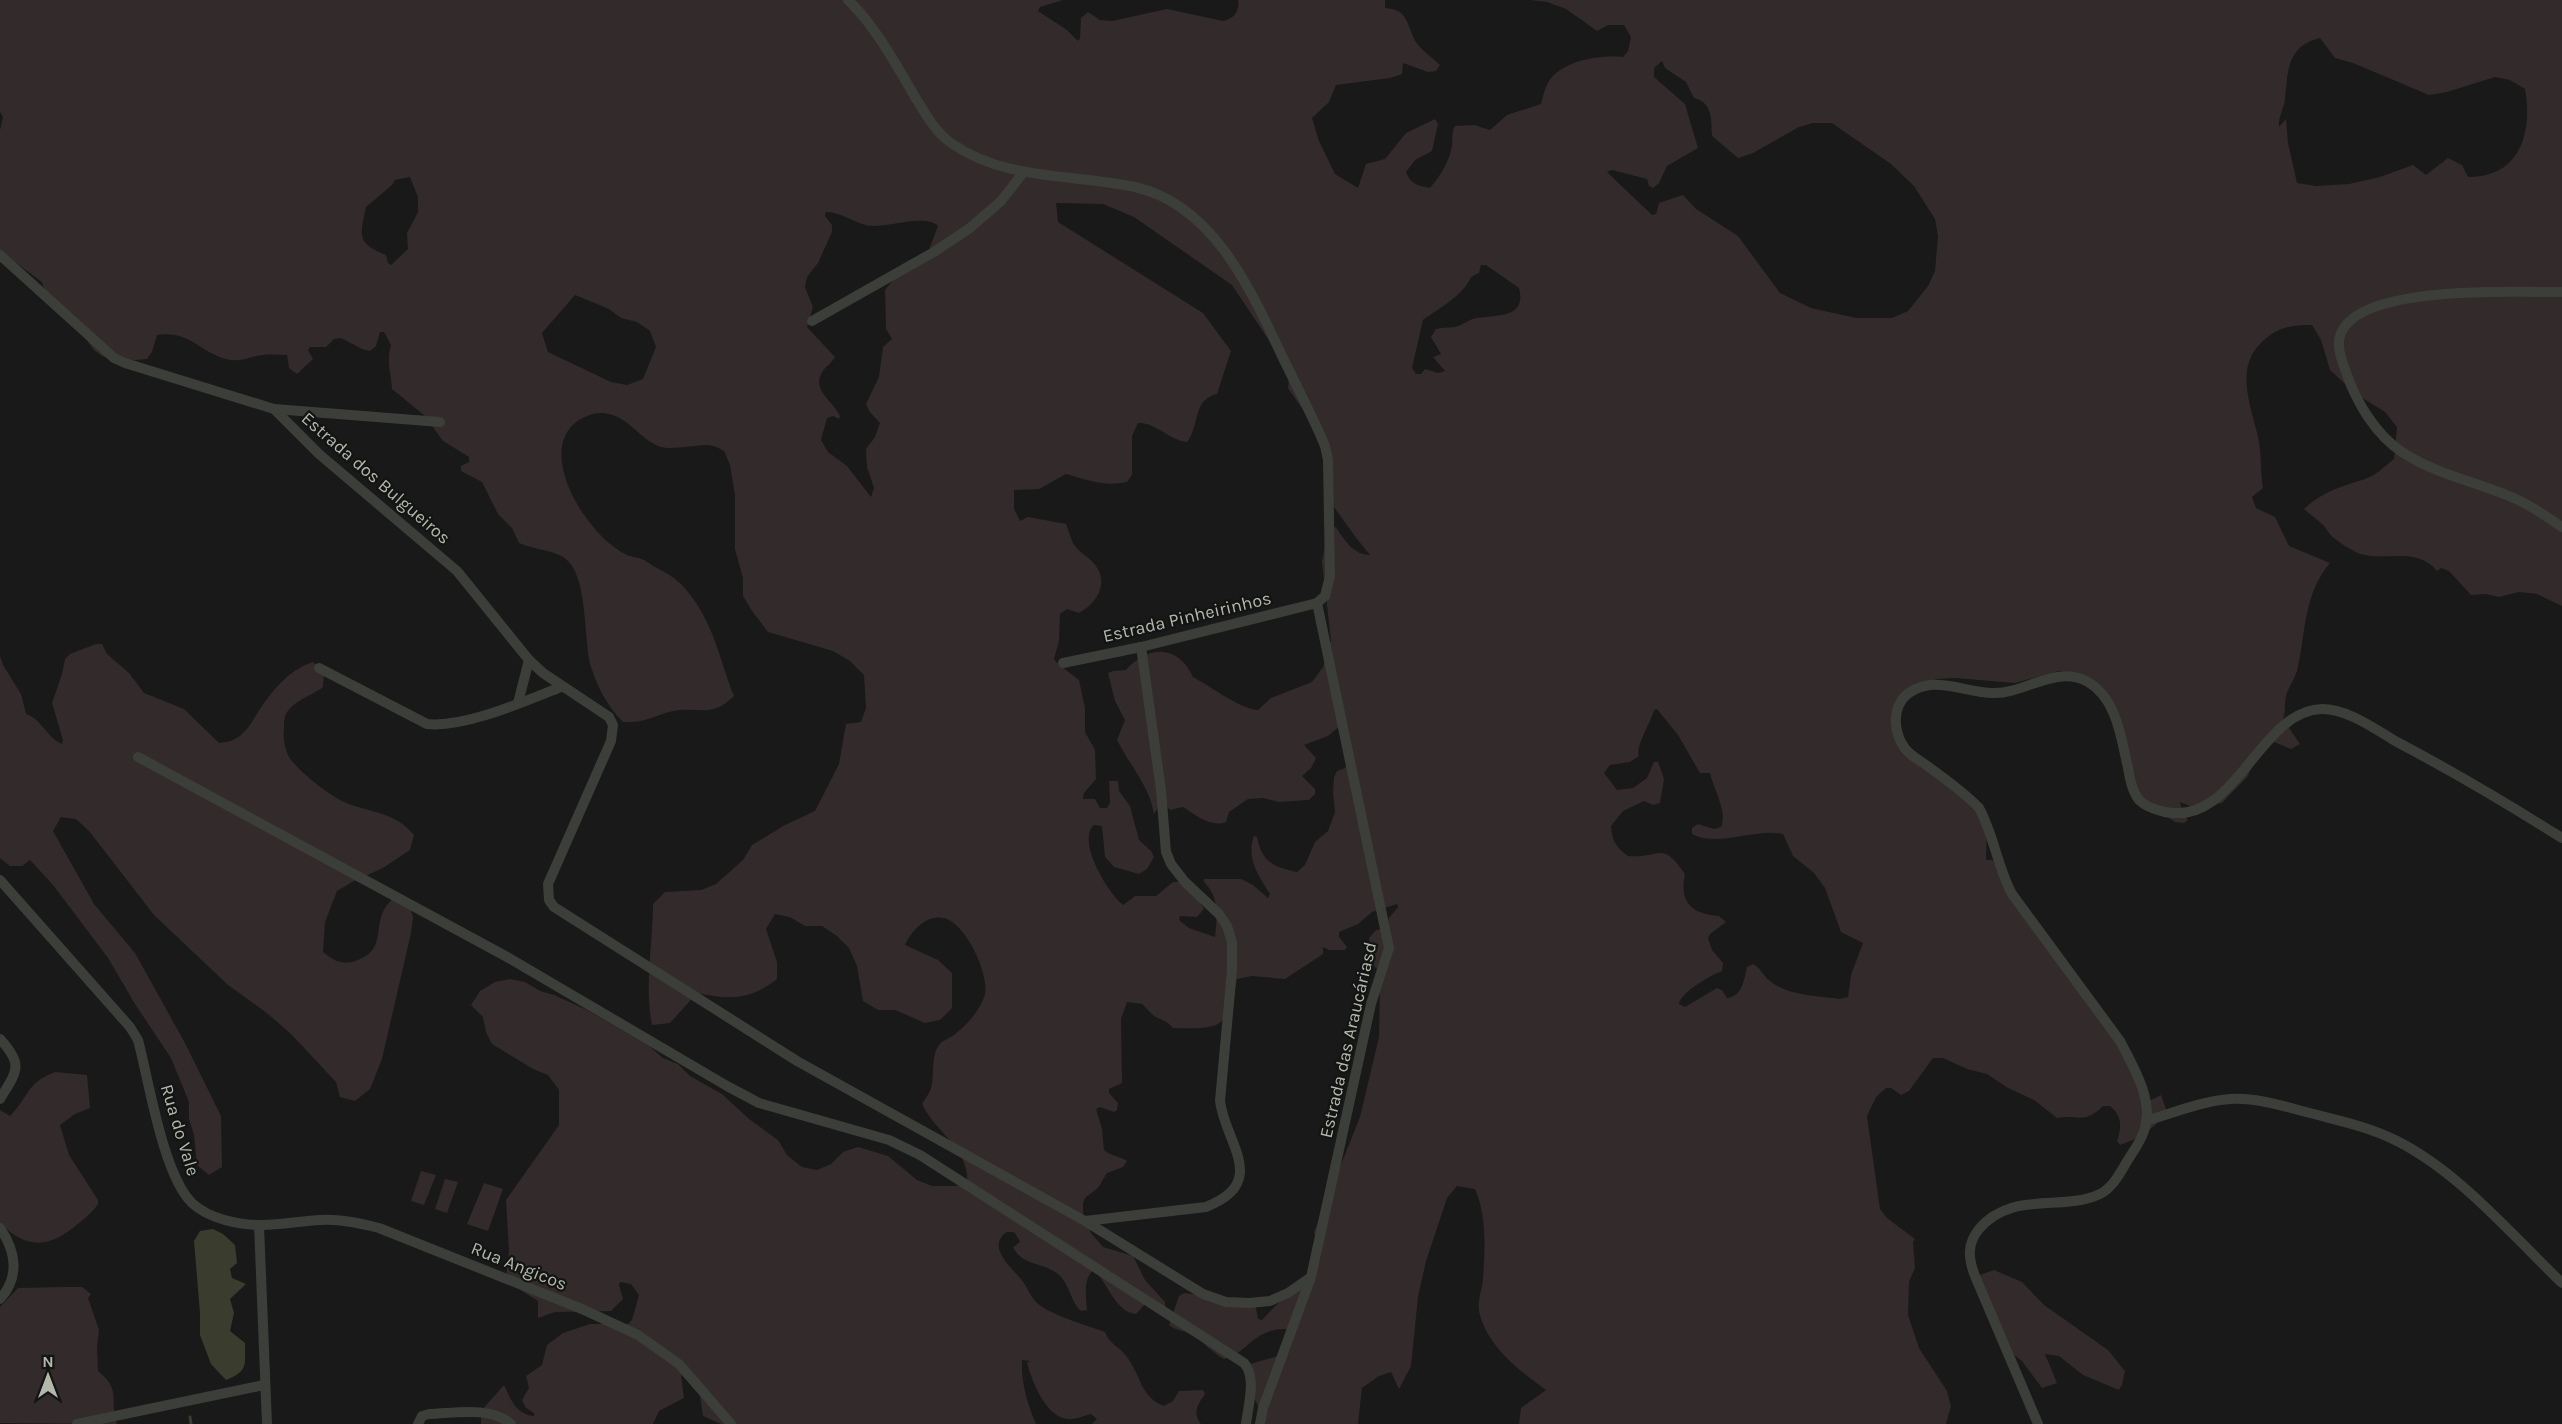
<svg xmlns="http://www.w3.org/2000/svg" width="2562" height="1424" font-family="Karla,sans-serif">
<rect width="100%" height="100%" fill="#181918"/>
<!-- green -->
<g fill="#332a2b" fill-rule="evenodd">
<path d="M0 0H1063L1040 7 1038 11 1067 30 1078 41 1080 38 1081 18 1088 12 1100 20 1112 21 1167 9 1223 21C1234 19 1240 11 1238 0H1385V8C1411 9 1406 29 1418 45 1424 52 1433 58 1440 65L1436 71 1428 72 1403 63 1402 74 1390 78 1336 85 1329 102 1312 118 1319 141 1335 174 1358 188 1366 164 1385 159 1406 133 1435 119 1438 124 1432 151 1415 160 1406 172C1410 184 1419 186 1430 188 1440 176 1450 161 1452 145 1453 138 1451 133 1455 126L1474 125 1490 130 1507 115 1541 104C1543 97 1545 87 1549 81 1563 60 1600 55 1623 57L1628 51 1631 37 1624 25H1608L1597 31 1566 9 1547 2 1530 0H2562V606L2537 594 2519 592 2499 597 2486 594 2471 595 2449 571 2441 568 2437 571C2416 545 2383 563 2358 553 2351 550 2340 543 2334 538 2329 535 2327 528 2322 524 2316 518 2310 515 2304 509 2322 492 2340 487 2362 480 2374 477 2384 467 2394 459L2397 427 2385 412 2356 394 2330 370 2321 340 2312 325C2291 325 2278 327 2262 342 2234 368 2251 405 2258 437 2262 454 2260 471 2263 488L2252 497 2256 508 2275 517 2289 546 2330 563C2304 594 2306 629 2298 667 2296 678 2288 687 2286 696 2284 704 2286 711 2283 719L2300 744 2291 749 2274 742 2258 752 2248 776 2222 803 2195 808 2180 802 2183 815 2188 820 2184 823 2175 822 2139 798 2126 751 2096 684 2085 675 2059 671 2015 683 1955 678 1937 679 1918 684 1898 715 1906 744 1963 792 1987 830 1986 860H1992L1998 864 2028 914 2109 1019 2149 1101 2161 1095 2166 1109C2161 1126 2136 1140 2120 1145L2117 1141C2122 1126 2122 1116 2110 1106H2103C2084 1125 2078 1114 2057 1118L2034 1100 2008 1088 1987 1074 1967 1069 1943 1058H1933L1909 1091 1901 1095 1891 1088H1886L1876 1097 1867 1116 1880 1209 1887 1218 1915 1239 1913 1242 1915 1268 1909 1282 1908 1315 1919 1348 1947 1391 1951 1406 1946 1424H1519L1521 1408 1546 1390C1520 1371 1489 1348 1480 1315 1476 1303 1482 1291 1483 1279 1485 1249 1487 1217 1475 1189L1457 1186 1447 1198 1426 1261 1418 1297 1411 1366 1399 1389 1391 1372 1379 1376 1362 1388 1358 1424H1266L1253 1395 1250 1364 1278 1356 1288 1334 1286 1329C1254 1328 1247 1354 1224 1359 1210 1351 1204 1342 1192 1335 1185 1330 1176 1331 1169 1325L1179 1296 1184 1293 1255 1303 1258 1319 1262 1320C1282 1298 1304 1282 1321 1257L1314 1232 1360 1117 1379 1037 1380 983 1377 969 1373 965 1375 960 1370 950 1369 938 1376 930 1387 928 1389 918 1398 907 1397 904 1372 912 1358 924 1339 932V937L1347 947 1345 950H1329L1323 947V954L1285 979 1252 976 1237 979C1227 1029 1223 1029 1173 1028L1168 1023 1154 1016 1142 1004 1127 1002 1121 1019 1122 1083 1109 1089V1093L1118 1103 1117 1110 1114 1112 1100 1107 1096 1109 1102 1129 1104 1150C1111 1156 1119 1156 1127 1161L1123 1167 1107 1173 1098 1188 1085 1198 1083 1203V1216L1091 1233 1103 1247 1133 1256 1145 1280 1165 1302V1312L1146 1303 1136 1314C1114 1312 1108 1281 1093 1270 1083 1280 1086 1297 1087 1310L1081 1311C1070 1301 1070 1284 1058 1274 1043 1262 1022 1266 1013 1247L1020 1242 1015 1233C1010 1231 1006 1231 1003 1235 989 1250 1013 1269 1021 1279 1027 1286 1030 1296 1036 1302 1047 1314 1089 1326 1105 1332 1109 1344 1120 1347 1127 1357 1141 1375 1140 1397 1164 1406L1173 1401 1179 1391 1203 1390 1205 1394C1198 1404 1192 1413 1201 1424H1092L1097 1419 1091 1414C1084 1416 1074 1420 1067 1419 1045 1416 1032 1381 1027 1363L1030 1361 1022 1360C1021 1382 1027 1403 1036 1424H721L703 1416 699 1389 681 1375 684 1398 659 1411 653 1424H481V1411L504 1385C511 1400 516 1414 534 1416V1413L526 1408 522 1400 529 1388 526 1376 542 1365 547 1345 563 1333 590 1324H628L632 1320 639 1295 631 1284 620 1282 619 1285 623 1299 611 1311 555 1312 538 1318V1301L509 1283 506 1278 509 1251 506 1200 559 1125V1090L548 1075 533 1069 492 1044 486 1032 483 1017 471 1005 480 991 495 982 510 979 525 982 540 991 554 995 587 1010 649 1046 663 1058 678 1064 690 1076 722 1094 749 1119 778 1140 787 1155 802 1167 817 1170 831 1164 843 1152 858 1147 888 1156 917 1180 932 1186H967C971 1148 936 1134 922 1104 925 1099 929 1094 931 1088 935 1075 930 1055 940 1044 943 1040 951 1038 955 1034 967 1025 981 1009 985 994 989 974 967 927 947 919 928 912 912 930 905 945L938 960 952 973V1008L940 1020 925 1023 895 1010H878L863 1001 857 966 849 948 837 936 822 926H805L790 917 775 914 766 929 777 962V979C751 1000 729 1000 697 993L670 1023 652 1025C644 985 653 944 653 904L665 892 701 890 716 884 743 860 752 845 785 825 815 811 839 764 846 724 861 722 866 708 864 675 850 661 833 651 768 632 752 611 743 596V578L735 549V495L730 465 724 451C719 448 713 445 707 445 694 445 669 451 658 446 640 438 628 418 609 414 597 411 588 415 579 420 543 444 570 499 591 524 600 536 612 547 625 554 630 557 636 557 642 559 647 561 652 566 657 568 675 577 683 584 694 600 715 629 721 664 734 696 711 719 699 706 673 711 652 716 647 723 623 722 607 706 598 688 591 667 583 640 589 572 563 557 552 550 532 549 519 543L512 528 498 514 482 482 461 471V466L469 462V457L443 441 425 416 392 389C391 371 386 362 391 345L384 332H380L376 346 370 351 362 349 341 338 334 339 326 347H310L308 350 313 359 297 374 289 368 287 355C279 355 271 354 263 355 251 356 239 363 226 359 199 352 190 330 157 335L152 352 147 359 116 362 102 356 94 350 62 307 44 289 42 282 0 251V130L3 117 0 112ZM2320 38 2335 58 2353 63 2429 95 2447 92 2495 77 2510 80 2525 89C2533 132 2520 178 2468 177L2462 165 2448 158 2426 175 2413 165 2380 177 2349 184 2316 186 2297 183 2288 143 2286 119 2279 127C2278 117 2284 109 2285 99 2288 70 2287 46 2320 38ZM1662 61 1665 68 1686 82 1694 98C1713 103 1711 119 1712 136L1738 158 1753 153 1799 127 1813 123H1832L1891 164 1914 186 1935 219 1938 236 1935 271 1928 286 1908 311 1892 318H1856L1811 308 1780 293 1738 236 1696 209 1683 195 1659 203 1656 214 1652 215 1607 172 1612 170 1647 179 1649 186 1653 188 1659 183 1667 166 1698 148 1685 104 1654 77V68ZM410 177 418 197V212L407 233 408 249 391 265 388 263 386 255C356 243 360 236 366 207L392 185 395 180ZM1056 203 1103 204 1134 217 1232 285 1272 345 1290 367 1288 388 1301 407 1313 419 1324 450 1331 503 1357 539 1370 555C1354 555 1344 540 1336 527L1328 529 1322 562 1331 640 1323 667 1312 682 1271 698 1258 710C1238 708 1212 687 1193 677 1179 645 1148 644 1126 670L1113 671 1108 673 1115 701 1125 720 1117 740C1130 766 1149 785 1154 814L1162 801 1170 810 1183 807C1195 815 1211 828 1226 822L1229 812 1248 799 1263 798 1279 802 1309 800 1315 794V789L1302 776 1311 768 1316 758 1304 745 1328 736 1341 725 1348 764 1345 768 1337 771 1334 777 1333 793 1335 812 1328 831 1315 842 1305 865 1297 872C1273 867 1262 862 1257 837L1254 836C1246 858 1258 875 1270 894L1268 898 1253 885 1241 879H1204V882C1220 898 1217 916 1215 937L1189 928 1179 920 1180 916 1197 917 1204 909 1196 896 1181 882H1173L1156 896H1135L1123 905C1108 893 1076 841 1094 825L1102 826 1105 857 1114 867 1139 874 1147 869 1154 857 1151 851 1139 840 1130 806 1119 791 1118 781H1109L1110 803 1107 808H1100L1095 799H1083L1084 793 1096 779 1095 750 1085 732V708L1079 680 1057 663 1054 659 1059 641 1060 614 1067 609 1079 613C1096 604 1109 584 1096 566 1091 558 1081 554 1075 546 1071 541 1069 531 1066 524L1028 517 1020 521 1014 509V490L1039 489 1066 474C1087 480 1105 487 1127 482L1132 475V436L1138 423C1155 422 1169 440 1187 442 1200 426 1192 400 1217 394L1231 351 1203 313 1058 222ZM826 212C843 212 857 226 874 226 890 226 928 214 938 226L928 252 893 280 885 290 886 329 892 339 883 347 879 377 866 404 869 411 880 423 875 437 866 449 867 467 874 488 871 497 847 466 828 452 821 440 827 418 833 416 839 419 840 416C834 401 810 390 823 371 826 366 832 363 835 357L807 327 813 307 805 287 807 277 818 263 832 232V225L825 216ZM1481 265H1486L1519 288C1527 318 1497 315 1477 318 1469 319 1463 325 1455 327 1449 328 1443 327 1436 329L1431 337 1441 354 1433 357 1445 371 1438 373 1425 369 1421 374H1416L1412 368 1423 320C1439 308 1463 296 1471 277L1479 273ZM575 295 609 309 621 318 637 322 650 331 656 347 643 379 627 385 611 382 548 352 542 333ZM1657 709 1678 735 1700 773H1710C1713 788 1728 812 1721 827L1714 829 1698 824 1692 828V834C1719 848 1754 828 1783 834L1793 856 1814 873 1825 888 1841 932 1863 943 1851 975 1848 997 1840 999C1818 996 1788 996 1770 981 1763 976 1761 968 1753 964L1747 967C1744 979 1743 996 1727 998L1722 990 1717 988 1685 1007 1679 1004C1681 992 1711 975 1722 971L1723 963 1712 950 1708 938 1710 934 1726 922 1719 916C1691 914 1679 902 1685 874 1661 839 1661 859 1628 856 1616 847 1612 841 1611 826L1623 811 1644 801 1653 805 1660 803 1664 779 1658 762H1654L1647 778 1633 788 1617 790 1604 773 1610 765 1630 762 1639 756C1635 747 1651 722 1654 710Z"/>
<path d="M96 644H102L107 654 129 673 144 693 184 709 219 743C223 742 229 742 233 740 245 735 252 722 258 712 272 691 288 670 313 662L324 672 323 687C311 696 293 701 286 714 284 718 284 723 284 728 283 737 284 746 288 755 294 768 327 793 340 800 368 814 392 809 414 835L410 850 383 868 352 882 337 891 325 922 323 952C334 961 343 966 358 960 386 949 373 928 385 908 387 904 391 901 394 897L409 902 413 918 411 933 382 1059 370 1089 355 1101 340 1097 336 1082 291 1034 268 1014 228 985 154 915 89 831 76 819 61 817 53 831 94 904 135 953 185 1043 221 1116 222 1167 209 1175 197 1165 194 1135 189 1119V1102L171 1058 135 1004 108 958 53 885 30 860 22 866H10L0 858V656L3 665 21 694 26 714C41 718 47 738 62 744L63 740 52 703 62 674 65 659 70 654Z"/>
<path d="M55 1072 87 1075 90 1108 75 1114 60 1125 69 1155 98 1200V1204C92 1213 83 1220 74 1227 47 1249 25 1248 0 1223V1110L10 1116C29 1097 26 1083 55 1072Z"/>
<path d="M421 1171 436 1175 424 1205 411 1201Z"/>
<path d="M445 1179 458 1182 447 1213 435 1209Z"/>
<path d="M484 1183 503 1189 488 1231 467 1224Z"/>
<path d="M1994 1270 2022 1282 2044 1305 2108 1350 2125 1371 2122 1385 2119 1390 2083 1375 2059 1356 2045 1354 2057 1383 2042 1388 2022 1361 2009 1351 1977 1276Z"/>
<path d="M65 1287H82L91 1294 88 1298 99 1330 97 1347 98 1371C122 1390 109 1400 117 1424L0 1423V1307L18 1288Z"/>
</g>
<!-- water -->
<path fill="#3a3d2e" d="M213 1229 223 1234 235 1245 237 1263 230 1269 232 1278 246 1284 230 1299 234 1313 230 1331 245 1343C245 1366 248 1371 226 1380L211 1364 200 1335V1313L194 1241 200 1231Z"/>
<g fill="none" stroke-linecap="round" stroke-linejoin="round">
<!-- stream -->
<path stroke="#3a3d2e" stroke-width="3" d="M190 1417 191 1424"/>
<!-- minor -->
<g stroke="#3b3e39" stroke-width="10">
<path d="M848 0C874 24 897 66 915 97 926 114 934 131 951 143 1005 181 1074 174 1135 187 1215 205 1252 293 1284 360 1298 389 1313 417 1325 446L1328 460 1330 576 1325 596 1317 603 1141 647 1063 663"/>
<path d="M0 255 114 358 125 363 274 409 319 454 457 571 529 660 543 673 609 717 613 725 611 741 548 884 549 900 554 907 797 1061 1085 1221 1203 1294 1226 1302 1249 1303 1270 1301 1288 1293 1311 1277"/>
<path d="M2562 292C2518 293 2346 282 2339 341 2338 351 2342 362 2346 372 2356 402 2376 435 2402 452 2437 475 2478 482 2516 499 2532 506 2547 517 2562 527"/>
<path d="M812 321 934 252 970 228 1001 201 1023 173"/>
<path d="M274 409 440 422"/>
<path d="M319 668 427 724C465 728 525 701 561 687"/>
<path d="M518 703 529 660"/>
<path d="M138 757 509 958 727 1086 759 1103 889 1140 920 1155 1244 1363C1257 1377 1248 1406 1246 1424"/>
<path d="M0 880 130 1027 138 1040C149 1081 163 1175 192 1203 209 1219 239 1225 261 1225 281 1225 301 1221 320 1220 341 1219 359 1223 379 1228L582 1309 638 1335 679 1364 731 1424"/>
<path d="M0 1039C24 1065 17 1071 0 1099"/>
<path d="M2146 1121C2173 1113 2202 1101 2230 1099 2256 1097 2286 1107 2310 1113 2340 1121 2370 1127 2397 1141 2459 1172 2512 1235 2562 1283"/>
<path d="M1085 1221 1206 1207C1270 1182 1225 1143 1220 1101L1232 970V942L1227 926 1219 914 1185 882 1171 864 1166 852 1161 790 1141 647"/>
<path d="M259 1225 267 1424"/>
<path d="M0 1228C16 1251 20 1277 0 1299"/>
<path d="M77 1424 264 1385"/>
<path d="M418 1424 422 1416 429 1414C456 1413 490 1406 511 1424"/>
<path d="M1260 1424 1263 1408 1311 1277 1371 1004 1389 948 1317 603"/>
<path d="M2038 1424 1975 1276C1968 1258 1967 1244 1979 1229 2012 1190 2062 1212 2100 1194 2112 1188 2119 1175 2126 1163 2132 1153 2140 1143 2144 1131 2155 1102 2133 1066 2120 1041L2012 894C1997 866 1994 835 1979 808 1964 792 1945 779 1926 765 1919 760 1909 755 1904 747 1896 736 1893 718 1899 705 1905 692 1917 687 1930 685 1951 683 1972 693 1993 693 2025 694 2056 664 2088 682 2117 699 2121 738 2128 768 2130 779 2132 791 2139 800 2146 807 2156 810 2165 812 2236 827 2259 710 2322 709 2348 709 2375 729 2397 742 2454 772 2508 804 2562 838"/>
</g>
</g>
<g text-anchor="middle" stroke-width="4.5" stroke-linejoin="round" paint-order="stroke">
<!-- street labels -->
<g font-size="18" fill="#b2b9aa" stroke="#131413">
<text transform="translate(376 478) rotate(41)" y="6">Estrada dos Bulgueiros</text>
<text transform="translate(1187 617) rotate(-13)" y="6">Estrada Pinheirinhos</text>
<text transform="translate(1348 1040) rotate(-77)" y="6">Estrada das Araucáriasd</text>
<text transform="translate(180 1130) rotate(73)" y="6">Rua do Vale</text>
<text transform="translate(519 1266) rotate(22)" y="6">Rua Angicos</text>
</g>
</g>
<!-- north arrow -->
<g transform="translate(48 1376)" stroke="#131413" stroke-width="4.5" paint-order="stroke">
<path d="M0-4.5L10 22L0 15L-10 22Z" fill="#b2b9aa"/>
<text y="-9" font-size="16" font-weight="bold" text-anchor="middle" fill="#b2b9aa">N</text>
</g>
</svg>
